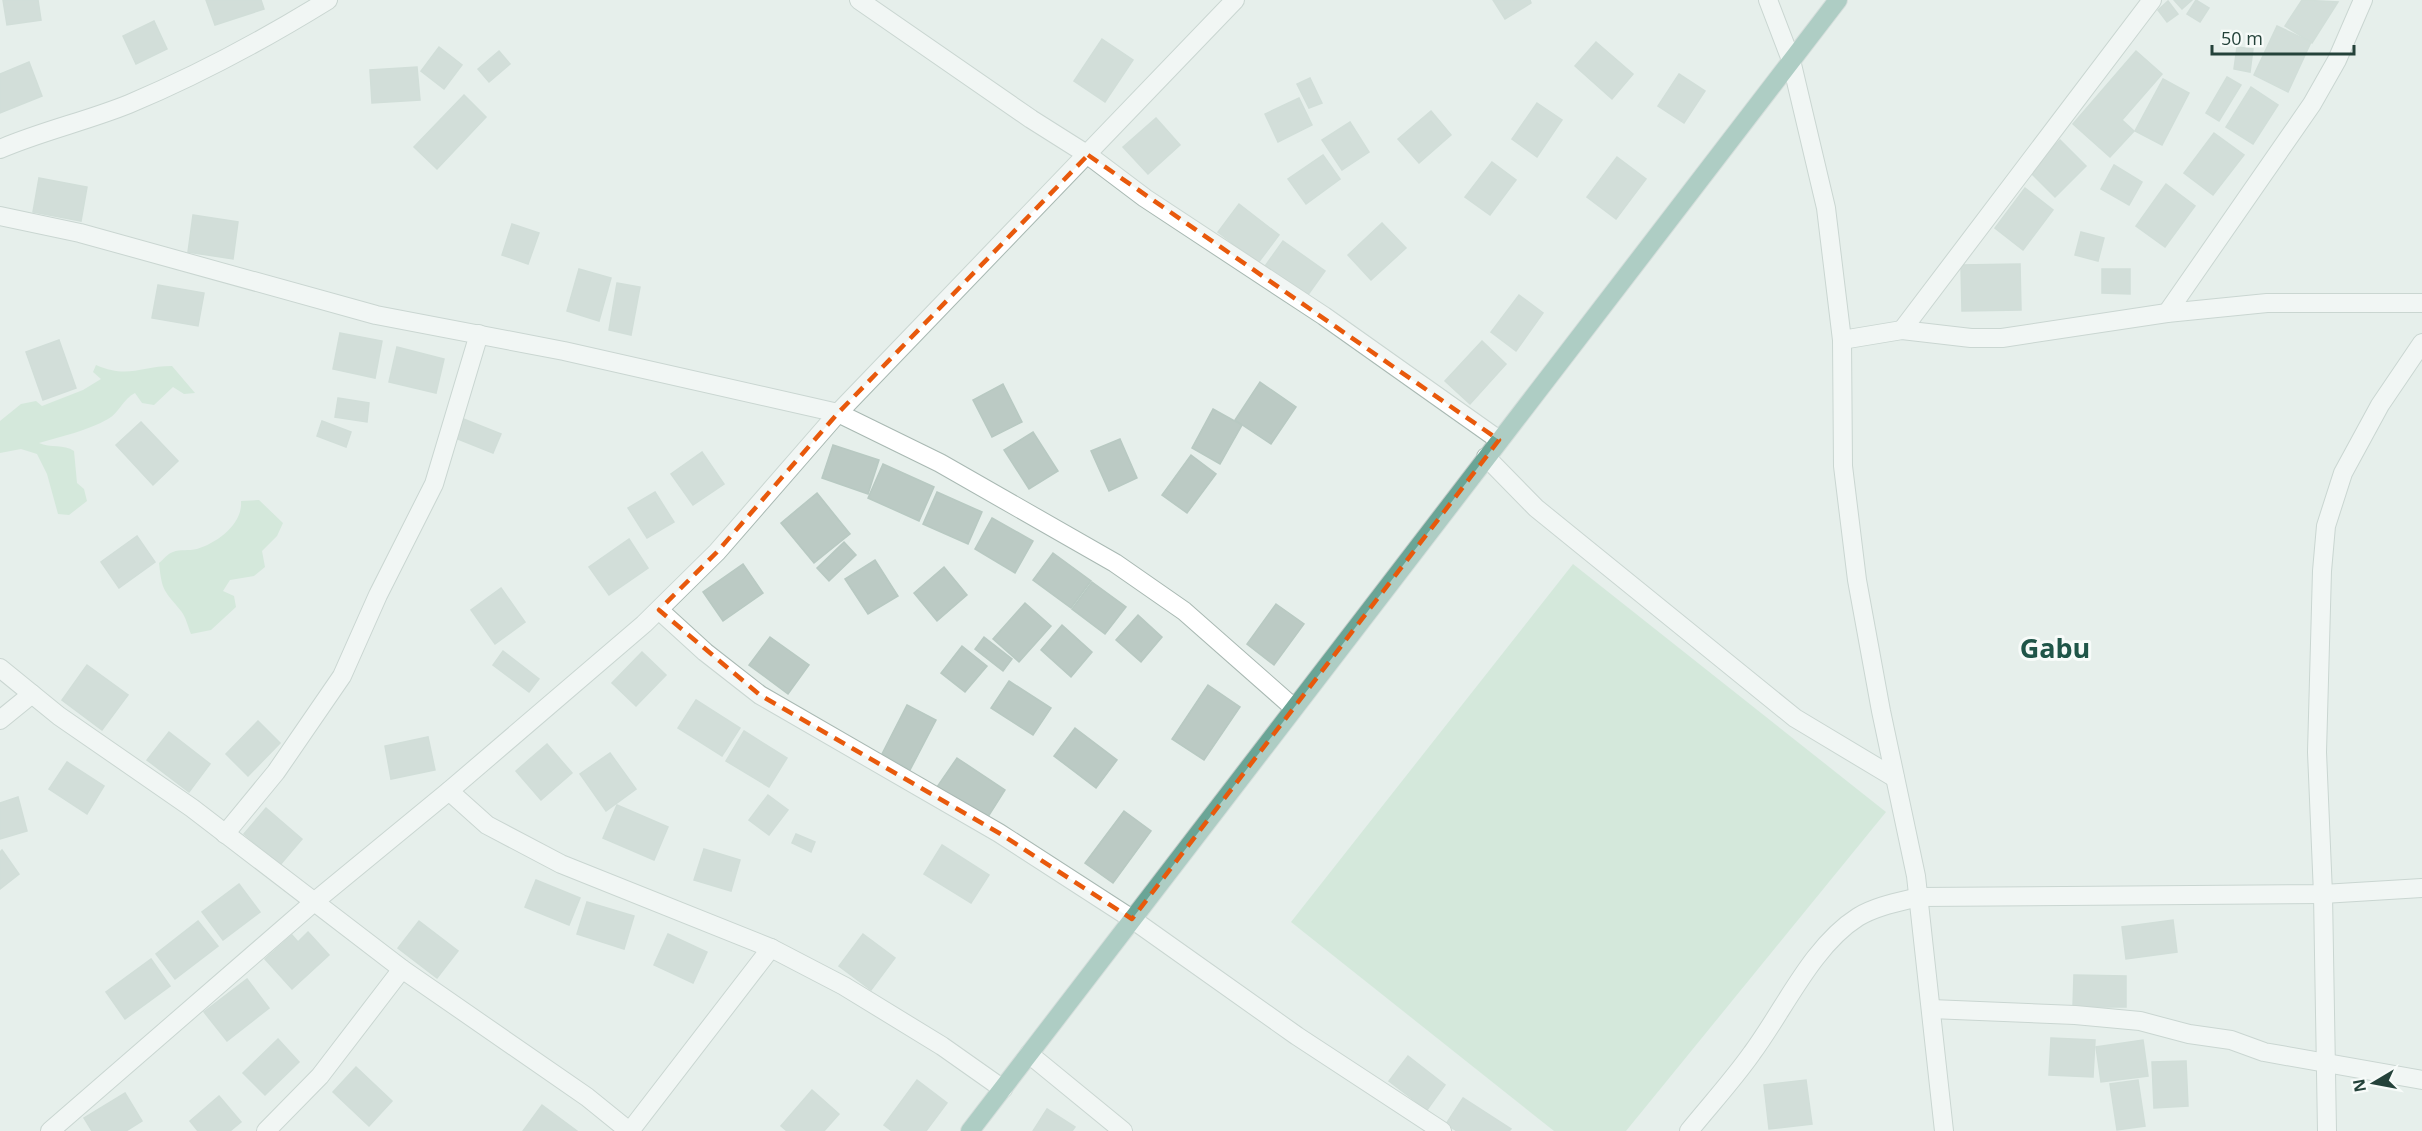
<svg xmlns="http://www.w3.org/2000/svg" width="2422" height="1131" font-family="'Open Sans',sans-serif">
<rect width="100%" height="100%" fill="#e6efeb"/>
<!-- green -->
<g fill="#bfe0c8">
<path d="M96 365C128 379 141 366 172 366L195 393 184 394 173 387 154 405 142 403 135 393C123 399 119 413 108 419 87 431 62 436 39 443 50 448 64 444 74 451L77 483 84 489 87 501 69 515 58 514 47 474 37 454 21 449 0 453V421L21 404 36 401 42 406 83 390 101 379 93 372Z"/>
<path d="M259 500 283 523 277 536 262 551 265 567 254 576 230 580 223 591 234 596 236 607 211 630 191 634C188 627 186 617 181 611 164 590 162 592 159 563 163 560 168 553 173 552 180 549 189 551 197 549 217 543 243 524 241 501Z"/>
<path d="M1573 564 1886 812 1626 1131H1554L1291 922Z"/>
</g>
<!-- building -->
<g fill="#bbcac4" stroke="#b8c9c2" stroke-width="1.5">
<path d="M3 0H38L41 20 7 25Z"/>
<path d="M206 0H261L264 9 215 25Z"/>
<path d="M1493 0H1530L1531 3 1505 19Z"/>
<path d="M2174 0H2192L2182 9Z"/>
<path d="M2196 0 2209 8 2200 22 2187 14Z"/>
<path d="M2302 0 2338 2 2312 43 2285 26Z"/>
<path d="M2168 1 2178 14 2167 22 2158 10Z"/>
<path d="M154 21 167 49 136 64 123 36Z"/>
<path d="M2277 26 2311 42 2288 92 2254 75Z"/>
<path d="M1102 39 1133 60 1105 102 1074 81Z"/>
<path d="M1596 42 1633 74 1612 99 1575 66Z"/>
<path d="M439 47 462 65 444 89 421 71Z"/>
<path d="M2237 47 2253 49 2250 72 2234 69Z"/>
<path d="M499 51 510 64 489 82 478 69Z"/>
<path d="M2136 51 2162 74 2122 120 2134 131 2110 157 2073 124Z"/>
<path d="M29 62 42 96 0 113V74Z"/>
<path d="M417 67 420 100 372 103 370 70Z"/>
<path d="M1679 74 1705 91 1684 123 1658 106Z"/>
<path d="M2227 77 2241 85 2219 121 2206 113Z"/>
<path d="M1310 78 1322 103 1309 108 1297 84Z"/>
<path d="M2163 79 2189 93 2162 145 2135 131Z"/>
<path d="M2251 87 2278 105 2253 144 2226 127Z"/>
<path d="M464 95 486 117 437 169 414 147Z"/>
<path d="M1299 98 1312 125 1278 142 1265 114Z"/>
<path d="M1537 103 1562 120 1537 157 1512 139Z"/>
<path d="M1431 111 1451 135 1419 163 1398 139Z"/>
<path d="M1156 118 1180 145 1148 174 1123 147Z"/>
<path d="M1350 122 1369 152 1342 170 1322 140Z"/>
<path d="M2214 133 2244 155 2213 195 2184 173Z"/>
<path d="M2060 140 2086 166 2055 197 2029 171Z"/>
<path d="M1323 155 1340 179 1306 204 1288 179Z"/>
<path d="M1617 157 1646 179 1616 219 1587 197Z"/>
<path d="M1492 162 1516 180 1490 215 1465 197Z"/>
<path d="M2114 165 2142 182 2129 205 2101 189Z"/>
<path d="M39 178 87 187 81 221 33 212Z"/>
<path d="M2166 184 2195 206 2165 247 2136 226Z"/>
<path d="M2025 188 2053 210 2023 250 1995 228Z"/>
<path d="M1239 204 1279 235 1258 263 1218 232Z"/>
<path d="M193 215 238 222 233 259 188 252Z"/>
<path d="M1382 223 1406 248 1371 280 1348 255Z"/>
<path d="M512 224 539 233 528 264 502 255Z"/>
<path d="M2081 232 2104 238 2098 261 2075 255Z"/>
<path d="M1283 241 1325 271 1305 299 1263 269Z"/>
<path d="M2020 264 2021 310 1962 311 1961 265Z"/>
<path d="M579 269 611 278 599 321 567 311Z"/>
<path d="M2102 269H2130V294L2102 293Z"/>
<path d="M617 283 640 287 631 335 609 330Z"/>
<path d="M158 285 204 293 198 326 152 318Z"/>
<path d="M1519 295 1543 313 1516 351 1491 332Z"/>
<path d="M340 333 382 341 375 378 333 369Z"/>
<path d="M59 340 76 388 43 400 26 352Z"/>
<path d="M1482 341 1506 364 1470 404 1445 381Z"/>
<path d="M397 347 444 359 436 393 389 382Z"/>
<path d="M1260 382 1296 407 1271 444 1235 420Z"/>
<path d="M1003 384 1022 422 992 437 973 400Z"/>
<path d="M338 398 369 403 367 422 335 417Z"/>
<path d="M1213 409 1242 425 1220 464 1192 448Z"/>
<path d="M461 418 501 434 493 453 453 437Z"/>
<path d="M322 421 351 432 346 447 317 436Z"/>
<path d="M141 422 178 461 153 485 116 445Z"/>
<path d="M1033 432 1058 471 1029 489 1004 450Z"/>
<path d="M1120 439 1137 478 1109 491 1091 451Z"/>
<path d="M833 445 879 460 868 494 822 478Z"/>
<path d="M702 452 724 484 693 505 671 474Z"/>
<path d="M1191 455 1216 474 1187 513 1162 495Z"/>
<path d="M883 464 934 487 919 521 868 498Z"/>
<path d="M655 492 674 522 647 538 628 508Z"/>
<path d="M937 492 982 512 968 544 923 524Z"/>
<path d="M817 493 850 534 814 563 781 523Z"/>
<path d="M992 518 1033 541 1015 573 975 549Z"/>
<path d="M137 536 155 562 119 588 101 562Z"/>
<path d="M629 539 648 568 609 595 589 567Z"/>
<path d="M844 542 856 555 829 581 817 568Z"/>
<path d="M1053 553 1091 581 1071 608 1033 580Z"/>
<path d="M875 560 898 596 868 614 845 579Z"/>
<path d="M743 564 763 593 723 621 703 592Z"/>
<path d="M944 567 967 595 937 621 914 593Z"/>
<path d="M1092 582 1126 607 1105 634 1072 609Z"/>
<path d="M501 588 525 622 495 644 471 610Z"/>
<path d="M1025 603 1051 626 1019 662 993 639Z"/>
<path d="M1276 604 1304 624 1274 665 1247 644Z"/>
<path d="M1138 615 1162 637 1141 662 1116 640Z"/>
<path d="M1062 625 1092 652 1071 677 1041 650Z"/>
<path d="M770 637 809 665 788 694 749 665Z"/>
<path d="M984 637 1012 659 1003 671 975 649Z"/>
<path d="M962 646 987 666 965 692 941 673Z"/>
<path d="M503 651 539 679 529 692 493 665Z"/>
<path d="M642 652 666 675 636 706 612 683Z"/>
<path d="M87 665 128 695 102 730 62 700Z"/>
<path d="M1009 681 1051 708 1033 735 991 708Z"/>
<path d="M1208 685 1240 707 1204 760 1172 739Z"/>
<path d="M696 700 740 728 722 756 678 728Z"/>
<path d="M907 705 936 720 910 770 882 754Z"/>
<path d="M258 721 280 743 248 776 226 754Z"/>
<path d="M1075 728 1117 760 1096 788 1054 756Z"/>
<path d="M744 731 787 758 769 787 726 761Z"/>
<path d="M169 732 210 764 189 792 147 760Z"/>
<path d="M428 737 435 770 391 779 385 746Z"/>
<path d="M547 744 572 773 541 800 516 771Z"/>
<path d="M610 753 636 789 606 811 580 774Z"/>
<path d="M957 758 1005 790 986 820 937 787Z"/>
<path d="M67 762 104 786 87 814 49 789Z"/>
<path d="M768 795 788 810 769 835 749 820Z"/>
<path d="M18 797 27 831 0 839V803Z"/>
<path d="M617 805 668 827 654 860 603 838Z"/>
<path d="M266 808 302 839 280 865 244 834Z"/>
<path d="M1124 811 1151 831 1113 883 1085 863Z"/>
<path d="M796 834 815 842 811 852 792 843Z"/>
<path d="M942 845 989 875 971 903 924 874Z"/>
<path d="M704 849 740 860 731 891 694 880Z"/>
<path d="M2 850 19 874 0 889V852Z"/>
<path d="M536 880 580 898 569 925 525 907Z"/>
<path d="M239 884 260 912 223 940 202 912Z"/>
<path d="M587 902 634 916 624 949 577 934Z"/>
<path d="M2173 920 2177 952 2126 959 2122 927Z"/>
<path d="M198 921 218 946 175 979 156 954Z"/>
<path d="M419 921 458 951 437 978 398 948Z"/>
<path d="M308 932 329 955 292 989 265 959 292 935 298 942Z"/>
<path d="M668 934 707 952 693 983 654 965Z"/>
<path d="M863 934 895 958 871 990 839 966Z"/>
<path d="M151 959 170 986 125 1019 106 992Z"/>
<path d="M2074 975 2126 976V1007H2073Z"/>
<path d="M247 979 269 1008 227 1041 204 1012Z"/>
<path d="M2051 1038 2095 1040 2093 1077 2049 1075Z"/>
<path d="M278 1039 299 1062 265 1095 243 1073Z"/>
<path d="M2143 1040 2148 1076 2101 1082 2096 1047Z"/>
<path d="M1408 1056 1445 1085 1427 1110 1389 1081Z"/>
<path d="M2186 1061 2188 1106 2154 1108 2152 1062Z"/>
<path d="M356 1067 392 1101 369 1126 333 1092Z"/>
<path d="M917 1080 947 1103 926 1131H892L884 1125Z"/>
<path d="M1806 1080 1812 1124 1769 1129 1764 1085Z"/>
<path d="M2138 1080 2145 1126 2117 1130 2110 1084Z"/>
<path d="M812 1090 839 1114 824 1131H787L781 1126Z"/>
<path d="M125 1093 142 1121 126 1131H92L84 1118Z"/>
<path d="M219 1096 241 1122 230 1131H198L190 1121Z"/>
<path d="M1463 1098 1511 1129 1509 1131H1457L1446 1124Z"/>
<path d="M542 1105 577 1131H523Z"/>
<path d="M1047 1109 1075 1127 1072 1131H1033Z"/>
</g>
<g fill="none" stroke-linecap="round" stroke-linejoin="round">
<defs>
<g id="minor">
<path d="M859 0 1031 119 1088 155 1145 198 1324 316 1499 440"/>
<path d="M1768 0 1791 60 1826 208 1842 340 1843 466 1857 580 1881 711 1916 876 1944 1131"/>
<path d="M0 149C42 131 87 121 129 104 198 75 265 39 328 0"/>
<path d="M0 216 80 233 376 315 564 351 838 413 940 463 1115 563 1184 611 1294 708"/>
<path d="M2167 313 2312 104 2337 60 2363 0"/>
<path d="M1902 330 2152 0"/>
<path d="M1842 340 1902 330 1971 338H2002L2167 313 2267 303H2422"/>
<path d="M1486 457 1536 508 1795 718 1895 778"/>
<path d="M659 610 705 652 760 695 999 833 1132 919 1297 1036 1442 1131"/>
<path d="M0 668 59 716 192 808 402 969 587 1097 629 1131"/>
<path d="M0 720 32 694"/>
<path d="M449 791 487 825 561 864 771 948 844 986 942 1046 1003 1089"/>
<path d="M225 834 276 772 342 676 378 595 434 484 479 334"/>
<path d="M1931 1009 2075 1015 2140 1021 2189 1034 2231 1040 2264 1052 2422 1080"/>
<path d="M1029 1054 1123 1131"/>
<path d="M50 1131 314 902 449 791 644 624 717 552 838 413 1235 0"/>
<path d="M266 1131 320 1076 402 969"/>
<path d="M630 1131 771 948"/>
<path d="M1689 1131C1710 1105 1733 1080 1752 1053 1784 1010 1812 946 1858 917 1876 906 1899 902 1919 897L2323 894 2422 888"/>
<path d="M2327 1131 2323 894 2317 752 2322 571 2326 526 2343 473 2380 405 2422 343"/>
</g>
<path id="major" d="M970 1131 1838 0"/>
</defs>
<!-- minor casing -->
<use href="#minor" stroke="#a8b8b2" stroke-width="20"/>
<!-- major casing -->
<use href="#major" stroke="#c2cac8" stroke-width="20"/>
<!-- minor -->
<use href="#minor" stroke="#fff" stroke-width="18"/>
<!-- major -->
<use href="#major" stroke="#6aa596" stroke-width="18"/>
</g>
<!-- marked area -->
<path d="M0 0H2422V1131H0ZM1088 155 1499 440 1132 919 999 833 760 695 659 610 717 552 838 413Z" fill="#e6efeb" fill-opacity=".55" fill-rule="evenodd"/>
<path fill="none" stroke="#e8590c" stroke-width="4.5" stroke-dasharray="12 8" stroke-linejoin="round" d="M1088 155 1499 440 1132 919 999 833 760 695 659 610 717 552 838 413Z"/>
<g text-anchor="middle" stroke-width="6" stroke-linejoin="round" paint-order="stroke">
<!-- town labels -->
<g font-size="27" font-weight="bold" fill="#1f5548" stroke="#f7fbf9">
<text x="2055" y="658">Gabu</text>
</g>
</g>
<!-- north arrow -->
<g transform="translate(2374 1083) rotate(260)" stroke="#f7fbf9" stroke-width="4.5" paint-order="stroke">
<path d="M0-4.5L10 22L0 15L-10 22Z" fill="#24423a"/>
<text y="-9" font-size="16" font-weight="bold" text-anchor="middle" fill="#24423a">N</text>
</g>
<!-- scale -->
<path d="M2212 45v9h142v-9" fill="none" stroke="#24423a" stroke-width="3"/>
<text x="2221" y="45" font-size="18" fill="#24423a" stroke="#f7fbf9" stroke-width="4.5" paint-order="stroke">50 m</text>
</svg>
